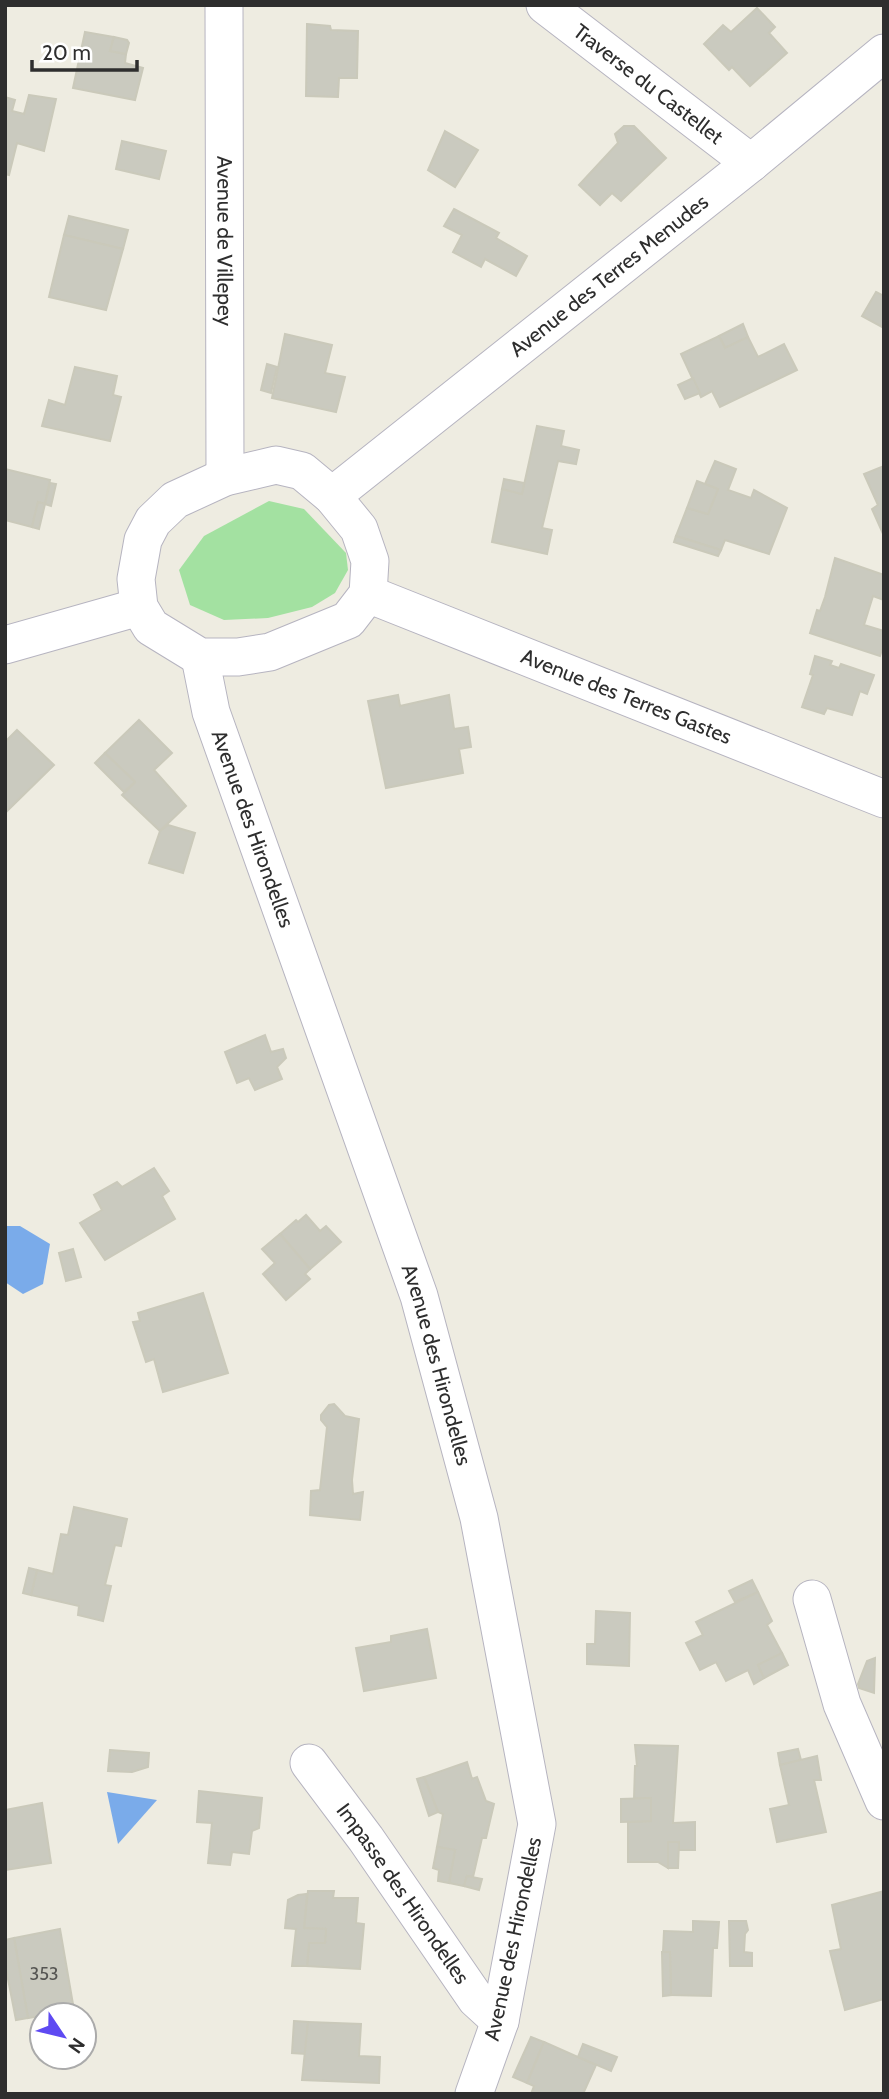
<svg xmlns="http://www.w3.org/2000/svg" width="889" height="2099" font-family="Cabin,sans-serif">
<rect width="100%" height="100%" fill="#eeece1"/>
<!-- green -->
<path fill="#a3e1a1" d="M269 501 304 509 346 553 348 570 335 593 312 607 268 618 224 620 190 605 179 570 204 536Z"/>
<!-- water -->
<g fill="#7aabea">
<path d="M5 1226H20L50 1244 43 1284 23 1294 5 1282Z"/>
<path d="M107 1792 157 1800 118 1844Z"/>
</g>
<!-- building -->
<g fill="#cacabf" stroke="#cac9ba" stroke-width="2">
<path d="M757 8 775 27 769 33 787 53 750 86 732 67 729 70 704 44 723 25 731 32Z"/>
<path d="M307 24 330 26 331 30 358 31 357 78H339L338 97 306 96Z"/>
<path d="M85 32 114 37 110 51 126 54 125 63 143 68 135 100 73 88Z"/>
<path d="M114 37 127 40 129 43 126 54 110 51Z"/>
<path d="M29 95 56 99 44 151 17 143 9 175 5 174V97L15 100 12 111 24 114Z"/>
<path d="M624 126H634L666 158 621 201 612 193 600 205 579 185 618 143 615 134Z"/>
<path d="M445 131 478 150 455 187 428 170Z"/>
<path d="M122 141 166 151 159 179 116 169Z"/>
<path d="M454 209 499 233 496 238 527 256 516 276 485 259 481 267 453 252 462 235 444 226Z"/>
<path d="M69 216 128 230 123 249 64 235Z"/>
<path d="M64 235 123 249 106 310 49 297Z"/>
<path d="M876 292 884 296V328L862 316Z"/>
<path d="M743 324 748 337 725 348 719 336Z"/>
<path d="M285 334 332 345 325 373 345 377 336 412 272 398Z"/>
<path d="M719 336 725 348 748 337 758 357 784 344 797 370 720 407 712 391 701 397 681 354Z"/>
<path d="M267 364 277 367 271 393 261 390Z"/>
<path d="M75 367 117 376 113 395 121 397 110 441 42 426 49 400 65 405Z"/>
<path d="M693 378 700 393 685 399 678 385Z"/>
<path d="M537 426 564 431 561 446 579 450 576 464 558 461 542 528 552 530 547 554 492 542 502 489 522 494Z"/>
<path d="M715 461 736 469 728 490 751 498 754 490 787 508 769 554 725 540 721 550 676 536 687 508 708 514 718 489 705 484Z"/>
<path d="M884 466V536L872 509 878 505 864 474Z"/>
<path d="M5 469 50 480 45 504 38 502 32 527 5 520Z"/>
<path d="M504 479 524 483 522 494 502 489Z"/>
<path d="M697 481 718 489 708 514 687 508Z"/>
<path d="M50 483 56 484 51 506 45 504Z"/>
<path d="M38 502 45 504 39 529 32 527Z"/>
<path d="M676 536 721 550 718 556 674 542Z"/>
<path d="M835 558 884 575V600L873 596 864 625 884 631V643L880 656 810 633 817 610 820 611 825 597Z"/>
<path d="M815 656 832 661 830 665 839 668 841 664 874 675 867 694 860 691 852 715 827 708 824 714 802 707 813 675 810 674Z"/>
<path d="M398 695 400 706 449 695 454 729 468 727 471 747 459 749 463 773 386 788 368 701Z"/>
<path d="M139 720 172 753 154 770 186 806 160 831 122 795 135 782 105 753Z"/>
<path d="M17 730 54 765 5 813V742Z"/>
<path d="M105 753 135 782 124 792 95 763Z"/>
<path d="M168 825 195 833 183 873 149 863 160 831Z"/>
<path d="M265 1035 271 1052 283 1049 286 1058 277 1067 282 1079 255 1090 249 1078 237 1083 225 1052Z"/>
<path d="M154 1168 169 1191 162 1196 175 1219 105 1260 80 1223 102 1210 94 1195 117 1182 122 1187Z"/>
<path d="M306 1215 320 1231 326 1226 341 1242 310 1269 280 1234 296 1220 298 1222Z"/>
<path d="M280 1234 310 1269 305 1274 310 1279 286 1300 263 1274 275 1263 262 1249Z"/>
<path d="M73 1249 81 1277 66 1281 59 1253Z"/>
<path d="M203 1293 228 1373 163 1392 154 1359 146 1362 133 1322 140 1321 138 1313Z"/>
<path d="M334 1404 345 1416 359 1419 352 1480 353 1494 363 1492 360 1520 310 1515 311 1491 320 1490 327 1427 321 1420V1415L329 1405Z"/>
<path d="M74 1507 127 1519 121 1546 115 1545 105 1585 111 1586 103 1621 78 1615 79 1606 31 1595 37 1570 53 1574 61 1534 68 1535Z"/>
<path d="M29 1568 37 1570 31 1595 23 1593Z"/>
<path d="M752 1580 758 1592 735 1602 729 1591Z"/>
<path d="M758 1592 772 1621 767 1625 782 1653 758 1665 764 1678 754 1684 748 1670 726 1681 716 1662 700 1670 686 1643 703 1635 696 1622Z"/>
<path d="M596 1611 630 1613 629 1666 587 1664V1644H595Z"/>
<path d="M427 1629 436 1678 364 1691 356 1648 391 1642V1636Z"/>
<path d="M782 1653 788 1665 764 1678 758 1665Z"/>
<path d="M875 1658 874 1693 859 1688 858 1684 867 1661Z"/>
<path d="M635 1745 678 1746 673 1823 695 1822V1850H679V1842H668V1868L658 1862H628V1822L651 1821V1798L634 1799 635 1766H637Z"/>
<path d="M798 1749 801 1760 780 1765 778 1753Z"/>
<path d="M110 1750 149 1753 148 1767 132 1772 108 1771Z"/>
<path d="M817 1756 821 1780H814L826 1832 777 1842 770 1809 789 1805 780 1765Z"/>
<path d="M467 1762 472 1779 477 1777 486 1801 494 1804 486 1838H482L473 1877 467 1876 464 1886 449 1883 455 1850 437 1847 443 1814 438 1812 424 1777Z"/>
<path d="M424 1777 438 1812 429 1816 417 1779Z"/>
<path d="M199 1791 262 1798 259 1828 252 1831 249 1854 232 1852 230 1865 208 1863 212 1823 197 1822Z"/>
<path d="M651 1798V1821L621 1822V1799Z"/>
<path d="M42 1803 51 1863 5 1870V1810Z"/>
<path d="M668 1842H679L678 1868H668Z"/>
<path d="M437 1847 455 1850 449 1883 438 1881 439 1870 433 1868Z"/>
<path d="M467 1876 482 1879 479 1890 464 1886Z"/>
<path d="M308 1891H334L333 1898H358L356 1923 364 1924 360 1969 307 1966 309 1943H325L326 1929 304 1928Z"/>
<path d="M884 1891V1999L845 2010 830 1951 841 1949 832 1905Z"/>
<path d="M307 1894 304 1928 326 1929 325 1943H309L307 1966H292L296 1929 285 1928 288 1900 298 1895Z"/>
<path d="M693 1921 719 1922 717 1948H713L711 1996 671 1995 670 1952H663L664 1931 693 1932Z"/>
<path d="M729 1921H746L748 1930 745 1934 744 1952 752 1953V1966H730Z"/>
<path d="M60 1929 74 2010 28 2018 14 1938Z"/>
<path d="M14 1938 28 2018 16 2020 5 1964V1940Z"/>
<path d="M662 1952H670L671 1995 663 1996Z"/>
<path d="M294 2021 308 2022 306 2054 292 2053Z"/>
<path d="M308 2022 361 2024 359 2056 380 2057 379 2083 302 2080Z"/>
<path d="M531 2037 544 2042 527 2083 513 2077Z"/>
<path d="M544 2042 596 2065 583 2094H531L534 2086 527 2083Z"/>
<path d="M583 2044 617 2057 611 2071 578 2057Z"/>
</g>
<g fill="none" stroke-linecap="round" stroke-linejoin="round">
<defs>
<g id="minor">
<path id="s1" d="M224 5 225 477"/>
<path id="s2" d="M545 5 751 163"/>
<path d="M276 465 302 471 332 496 359 529 370 561 368 594 348 620 270 652 238 657H200L151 627 139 607 136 579 143 540 153 521 175 500 225 477Z"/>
<path id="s3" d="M332 496 751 163 884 53"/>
<path id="s4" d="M368 594 884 799"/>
<path d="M5 645 139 607"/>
<path id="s5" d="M200 657 211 712 419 1296 479 1518 537 1824 500 2021 474 2094"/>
<path d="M812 1599 842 1704 884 1801"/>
<path id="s6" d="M309 1763 366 1839 476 1999 500 2021"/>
</g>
</defs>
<!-- minor casing -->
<use href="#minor" stroke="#b6b4c0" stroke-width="39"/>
<!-- minor -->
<use href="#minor" stroke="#fff" stroke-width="37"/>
</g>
<g text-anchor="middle" stroke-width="7" stroke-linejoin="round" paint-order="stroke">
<!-- number labels -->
<g font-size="18" fill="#555552">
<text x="44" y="1980">353</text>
</g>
<!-- street labels -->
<g font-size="21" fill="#2e2e2e" stroke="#fff">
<text dy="7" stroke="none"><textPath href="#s2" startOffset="130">Traverse du Castellet</textPath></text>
<text dy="7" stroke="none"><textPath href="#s1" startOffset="236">Avenue de Villepey</textPath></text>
<text dy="7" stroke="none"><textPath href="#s3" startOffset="354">Avenue des Terres Menudes</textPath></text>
<text dy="7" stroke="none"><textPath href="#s4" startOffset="278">Avenue des Terres Gastes</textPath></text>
<text dy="7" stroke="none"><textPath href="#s5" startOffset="180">Avenue des Hirondelles</textPath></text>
<text dy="7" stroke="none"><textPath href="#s5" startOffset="747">Avenue des Hirondelles</textPath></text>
<text dy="7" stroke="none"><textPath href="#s6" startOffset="161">Impasse des Hirondelles</textPath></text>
<text transform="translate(513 1939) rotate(-78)" y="7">Avenue des Hirondelles</text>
</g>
</g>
<!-- border -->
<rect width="889" height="2099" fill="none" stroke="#2e2e2e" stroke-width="14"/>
<!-- north arrow -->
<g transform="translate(63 2036) rotate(125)"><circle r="33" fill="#ffffff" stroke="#ababab" stroke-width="2"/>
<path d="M0-5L12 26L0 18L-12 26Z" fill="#5e4af2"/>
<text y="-10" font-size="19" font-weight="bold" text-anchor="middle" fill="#2e2e2e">N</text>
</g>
<!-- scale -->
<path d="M32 60v10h105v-10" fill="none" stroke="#2e2e2e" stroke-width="3.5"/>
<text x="42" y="60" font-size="21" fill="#2e2e2e" stroke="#ffffff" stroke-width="5" paint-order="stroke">20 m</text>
</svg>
